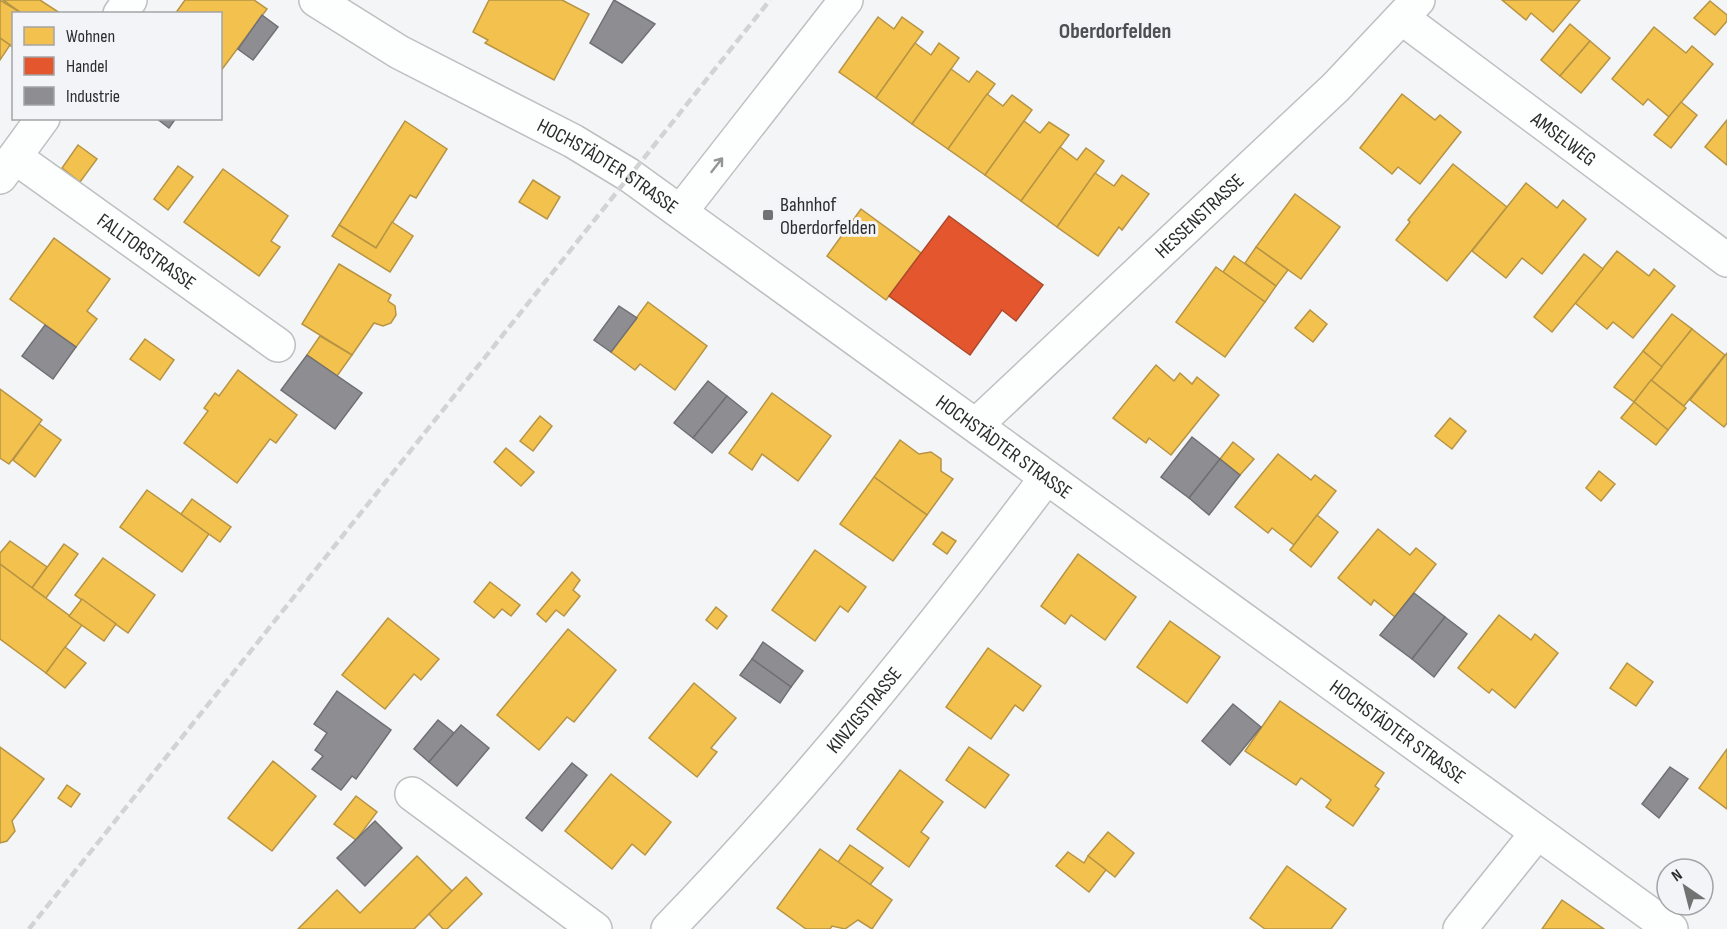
<svg xmlns="http://www.w3.org/2000/svg" width="1727" height="929" font-family="'Sofia Sans Condensed',sans-serif">
<rect width="100%" height="100%" fill="#f4f5f6"/>
<!-- homes -->
<g fill="#f2c14e" stroke="#b79444" stroke-width="1.5">
<path d="M0 0 23 14H14V48L0 38Z"/>
<path d="M3 0H40L60 13 23 14Z"/>
<path d="M185 0H254L267 9 220 72V14H175Z"/>
<path d="M489 0H562L589 14 554 80 485 43 488 40 473 32Z"/>
<path d="M1502 0H1580L1553 32 1531 13 1526 20Z"/>
<path d="M1710 1 1727 15V21L1715 35 1694 18Z"/>
<path d="M878 17 894 29 902 17 923 32 876 98 839 72Z"/>
<path d="M1570 24 1590 41 1560 76 1541 60Z"/>
<path d="M1654 27 1686 53 1692 46 1713 64 1669 117 1648 99 1643 105 1612 79Z"/>
<path d="M0 38 10 45 0 60Z"/>
<path d="M1590 41 1610 58 1581 93 1560 76Z"/>
<path d="M915 43 931 55 939 43 959 58 912 124 876 98Z"/>
<path d="M951 69 969 82 977 71 995 84 948 149 912 124Z"/>
<path d="M987 94 1003 106 1012 95 1032 110 985 175 948 149Z"/>
<path d="M1402 94 1435 120 1440 115 1461 132 1420 184 1398 167 1392 174 1360 148Z"/>
<path d="M1681 102 1697 115 1671 148 1654 135Z"/>
<path d="M1727 120V165L1705 147Z"/>
<path d="M405 121 447 149 416 198 410 195 376 248 339 225Z"/>
<path d="M1024 121 1040 133 1049 122 1069 135 1021 201 985 175Z"/>
<path d="M78 145 97 159 80 182 62 168Z"/>
<path d="M1060 147 1077 160 1086 148 1104 161 1057 227 1021 201Z"/>
<path d="M1453 164 1507 207 1447 281 1396 240 1410 222 1408 220Z"/>
<path d="M178 166 193 177 168 210 154 199Z"/>
<path d="M223 169 288 216 271 241 280 247 259 276 184 222Z"/>
<path d="M1095 173 1114 186 1122 175 1149 194 1122 230 1119 227 1098 256 1057 227Z"/>
<path d="M533 180 560 197 547 219 519 202Z"/>
<path d="M1526 183 1557 208 1563 200 1586 219 1542 274 1522 258 1506 278 1472 251Z"/>
<path d="M1295 194 1340 227 1301 279 1256 247Z"/>
<path d="M861 209 921 253 886 300 827 256Z"/>
<path d="M392 222 413 236 390 272 332 236 339 225 376 248Z"/>
<path d="M54 238 110 279 87 311 97 319 76 347 10 299Z"/>
<path d="M1256 247 1288 270 1276 286 1245 263Z"/>
<path d="M1617 251 1649 276 1654 269 1675 286 1633 338 1613 322 1607 329 1575 303Z"/>
<path d="M1584 254 1603 269 1552 332 1534 317Z"/>
<path d="M1234 256 1276 286 1265 302 1223 272Z"/>
<path d="M339 264 391 295 388 301 395 306 396 315 391 323 383 326 374 323 352 355 302 324Z"/>
<path d="M1216 267 1265 302 1225 357 1176 322Z"/>
<path d="M648 302 707 346 675 390 640 364 635 370 611 352Z"/>
<path d="M1310 310 1327 324 1313 342 1295 328Z"/>
<path d="M1672 314 1692 329 1662 367 1643 351Z"/>
<path d="M1692 329 1725 355 1684 406 1651 380Z"/>
<path d="M320 336 352 355 337 376 307 355Z"/>
<path d="M145 339 174 360 160 380 130 359Z"/>
<path d="M1643 351 1662 367 1634 402 1614 387Z"/>
<path d="M1727 353V423L1724 427 1690 400Z"/>
<path d="M1156 365 1174 381 1180 373 1192 384 1197 377 1219 395 1171 455 1149 438 1146 443 1113 418Z"/>
<path d="M238 370 297 415 276 443 270 439 237 483 184 443 208 411 204 408 215 393 219 396Z"/>
<path d="M1651 380 1686 408 1668 430 1634 402Z"/>
<path d="M0 389 42 420 9 464 0 458Z"/>
<path d="M772 393 831 436 798 481 762 454 752 470 729 453Z"/>
<path d="M1634 402 1668 430 1656 445 1621 418Z"/>
<path d="M540 416 552 426 533 451 520 441Z"/>
<path d="M1450 418 1466 431 1452 449 1435 436Z"/>
<path d="M39 424 61 440 35 477 13 460Z"/>
<path d="M900 440 919 454 931 452 941 459V471L953 479 927 515 874 477Z"/>
<path d="M1233 442 1254 459 1240 475 1220 459Z"/>
<path d="M506 448 534 472 521 486 494 462Z"/>
<path d="M1278 454 1311 480 1315 475 1336 491 1294 545 1272 528 1268 533 1235 507Z"/>
<path d="M1599 471 1615 484 1601 501 1586 488Z"/>
<path d="M874 477 927 515 893 561 840 524Z"/>
<path d="M147 490 209 534 182 572 120 527Z"/>
<path d="M192 499 231 527 220 542 181 514Z"/>
<path d="M1317 515 1338 532 1311 567 1290 550Z"/>
<path d="M1378 529 1410 555 1416 548 1436 564 1395 617 1374 600 1371 605 1338 578Z"/>
<path d="M942 532 956 541 947 554 933 544Z"/>
<path d="M10 541 47 567 32 588 0 564V553Z"/>
<path d="M64 544 78 554 46 598 32 588Z"/>
<path d="M815 550 866 587 848 612 840 606 815 641 772 610Z"/>
<path d="M1078 554 1136 597 1105 640 1071 615 1065 624 1041 606Z"/>
<path d="M103 558 155 595 128 633 75 595Z"/>
<path d="M0 564 82 625 46 673 0 639Z"/>
<path d="M572 572 580 580 573 590 580 596 564 616 556 610 546 622 537 614Z"/>
<path d="M490 582 520 605 511 616 502 609 494 618 474 602Z"/>
<path d="M82 599 116 624 104 641 69 616Z"/>
<path d="M716 607 727 616 717 629 706 620Z"/>
<path d="M1499 615 1531 640 1535 634 1558 653 1515 708 1492 689 1489 693 1458 668Z"/>
<path d="M388 618 439 659 421 680 414 674 385 709 342 675Z"/>
<path d="M1170 621 1220 657 1187 703 1137 667Z"/>
<path d="M568 629 616 670 574 722 567 717 539 750 497 715Z"/>
<path d="M65 647 86 663 65 688 46 673Z"/>
<path d="M988 648 1041 686 1023 711 1015 705 991 739 946 707Z"/>
<path d="M1627 663 1653 682 1636 706 1610 688Z"/>
<path d="M694 683 736 718 711 748 717 752 697 777 649 738Z"/>
<path d="M1280 701 1384 773 1375 786 1379 789 1353 826 1326 807 1331 800 1301 778 1296 785 1245 751Z"/>
<path d="M0 747 44 779 12 821 15 831 7 841 0 843Z"/>
<path d="M969 747 1009 775 985 808 946 780Z"/>
<path d="M1727 749V809L1699 788Z"/>
<path d="M273 761 316 796 272 851 228 818Z"/>
<path d="M900 770 943 802 921 832 929 838 909 867 857 829Z"/>
<path d="M611 774 671 822 645 855 632 844 612 869 565 831Z"/>
<path d="M67 785 80 794 71 807 58 798Z"/>
<path d="M356 796 377 812 356 840 334 824Z"/>
<path d="M1108 832 1134 853 1115 877 1088 856Z"/>
<path d="M850 845 883 868 870 885 838 862Z"/>
<path d="M820 849 892 900 872 929 858 920 845 929 832 926 830 929H806L777 908Z"/>
<path d="M1068 852 1084 863 1088 856 1106 870 1089 892 1056 866Z"/>
<path d="M417 856 452 891 414 929H298L337 890 360 913Z"/>
<path d="M1287 866 1346 909 1331 929H1265L1250 918Z"/>
<path d="M466 877 482 894 447 929H443L429 914Z"/>
<path d="M1562 900 1604 929H1542Z"/>
</g>
<!-- shops -->
<path fill="#e4572e" stroke="#ad4a2e" stroke-width="1.5" d="M949 216 1043 285 1016 321 1002 310 970 355 889 296Z"/>
<!-- industry -->
<g fill="#8d8d92" stroke="#707074" stroke-width="1.5">
<path d="M614 0 655 24 622 63 590 43Z"/>
<path d="M262 15 278 27 253 60 238 49Z"/>
<path d="M156 118H176L169 128Z"/>
<path d="M619 306 637 318 611 352 594 340Z"/>
<path d="M45 325 76 347 53 379 22 356Z"/>
<path d="M307 355 362 393 335 429 281 390Z"/>
<path d="M708 381 727 396 693 438 674 423Z"/>
<path d="M727 396 747 412 712 453 693 438Z"/>
<path d="M1192 437 1220 459 1189 498 1161 477Z"/>
<path d="M1220 459 1240 475 1209 515 1189 498Z"/>
<path d="M1414 593 1445 617 1412 659 1380 635Z"/>
<path d="M1445 617 1467 634 1434 677 1412 659Z"/>
<path d="M763 642 803 671 791 687 752 659Z"/>
<path d="M752 659 791 687 780 703 740 675Z"/>
<path d="M337 691 391 730 356 779 352 776 341 790 312 769 323 756 315 750 327 733 314 724Z"/>
<path d="M1233 704 1261 727 1230 765 1202 741Z"/>
<path d="M438 720 454 733 429 762 414 749Z"/>
<path d="M461 725 489 748 457 786 429 762Z"/>
<path d="M572 763 587 775 542 831 526 818Z"/>
<path d="M1670 767 1688 779 1659 818 1642 804Z"/>
<path d="M375 821 402 848 365 886 337 858Z"/>
</g>
<g fill="none" stroke-linecap="round" stroke-linejoin="round">
<defs>
<g id="minor">
<path id="s1" d="M316 0 399 52 573 141 629 175 1671 929"/>
<path d="M120 14 130 0"/>
<path id="s2" d="M1402 18 1727 260"/>
<path id="s3" d="M15 157 278 345"/>
<path d="M0 177 43 118"/>
<path d="M681 211 846 0"/>
<path id="s4" d="M976 425 1336 87 1418 0"/>
<path d="M412 794 595 929"/>
<path id="s5" d="M668 929C805 788 928 635 1046 478"/>
<path d="M1460 929 1537 833"/>
</g>
</defs>
<!-- minor casing -->
<use href="#minor" stroke="#bebfc0" stroke-width="36"/>
<!-- minor -->
<use href="#minor" stroke="#fdfefe" stroke-width="33"/>
<!-- rail -->
<path stroke="#d3d3d4" stroke-width="4.5" stroke-dasharray="9 4.5" stroke-linecap="butt" d="M29 929 770 0"/>
</g>
<!-- one-way arrows -->
<defs><path id="oneway-shaft" d="M-6 0H5M1.5-3L5.5 0L1.5 3" fill="none" stroke-width="1.6" stroke-linecap="round" stroke-linejoin="round" transform="scale(1.5)"/></defs>
<use stroke="#949596" href="#oneway-shaft" transform="translate(717 165) rotate(-52)"/>
<!-- markers -->
<rect fill="#727273" stroke="#f3f4f7" stroke-width="2" x="762" y="209" width="12" height="12" rx="3"/>
<g text-anchor="middle" stroke-width="6" stroke-linejoin="round" paint-order="stroke">
<!-- street labels -->
<g font-size="20" fill="#2c2c2d" stroke="#f3f4f7">
<text dy="7" stroke="none"><textPath href="#s2" startOffset="202">AMSELWEG</textPath></text>
<text dy="7" stroke="none"><textPath href="#s1" startOffset="336">HOCHSTÄDTER STRASSE</textPath></text>
<text dy="7" stroke="none"><textPath href="#s4" startOffset="306">HESSENSTRASSE</textPath></text>
<text dy="7" stroke="none"><textPath href="#s3" startOffset="162">FALLTORSTRASSE</textPath></text>
<text dy="7" stroke="none"><textPath href="#s1" startOffset="822">HOCHSTÄDTER STRASSE</textPath></text>
<text dy="7" stroke="none"><textPath href="#s5" startOffset="294">KINZIGSTRASSE</textPath></text>
<text dy="7" stroke="none"><textPath href="#s1" startOffset="1308">HOCHSTÄDTER STRASSE</textPath></text>
</g>
<!-- poi labels -->
<g font-size="20" fill="#2c2c2d" stroke="#f3f4f7" text-anchor="start">
<text x="780" y="211">Bahnhof<tspan x="780" dy="23">Oberdorfelden</tspan></text>
</g>
<!-- quarter labels -->
<g font-size="22" font-weight="bold" fill="#4f4f52" stroke="#f3f4f7">
<text x="1115" y="38">Oberdorfelden</text>
</g>
</g>
<!-- legend -->
<rect x="12" y="12" width="210" height="108" fill="#f3f4f7" stroke="#a3a4a6" stroke-width="1.5"/>
<rect x="24" y="27" width="30" height="18" fill="#f2c14e" stroke="#a3a4a6" stroke-width="1.5"/>
<text x="66" y="42" font-size="18" fill="#2c2c2d">Wohnen</text>
<rect x="24" y="57" width="30" height="18" fill="#e4572e" stroke="#a3a4a6" stroke-width="1.5"/>
<text x="66" y="72" font-size="18" fill="#2c2c2d">Handel</text>
<rect x="24" y="87" width="30" height="18" fill="#8d8d92" stroke="#a3a4a6" stroke-width="1.5"/>
<text x="66" y="102" font-size="18" fill="#2c2c2d">Industrie</text>
<!-- north arrow -->
<g transform="translate(1685 887) rotate(325)"><circle r="28" fill="#f3f4f7" stroke="#a3a4a6" stroke-width="1.5"/>
<path d="M0-4.5L10 22L0 15L-10 22Z" fill="#727273"/>
<text y="-9" font-size="16" font-weight="bold" text-anchor="middle" fill="#2c2c2d">N</text>
</g>
</svg>
